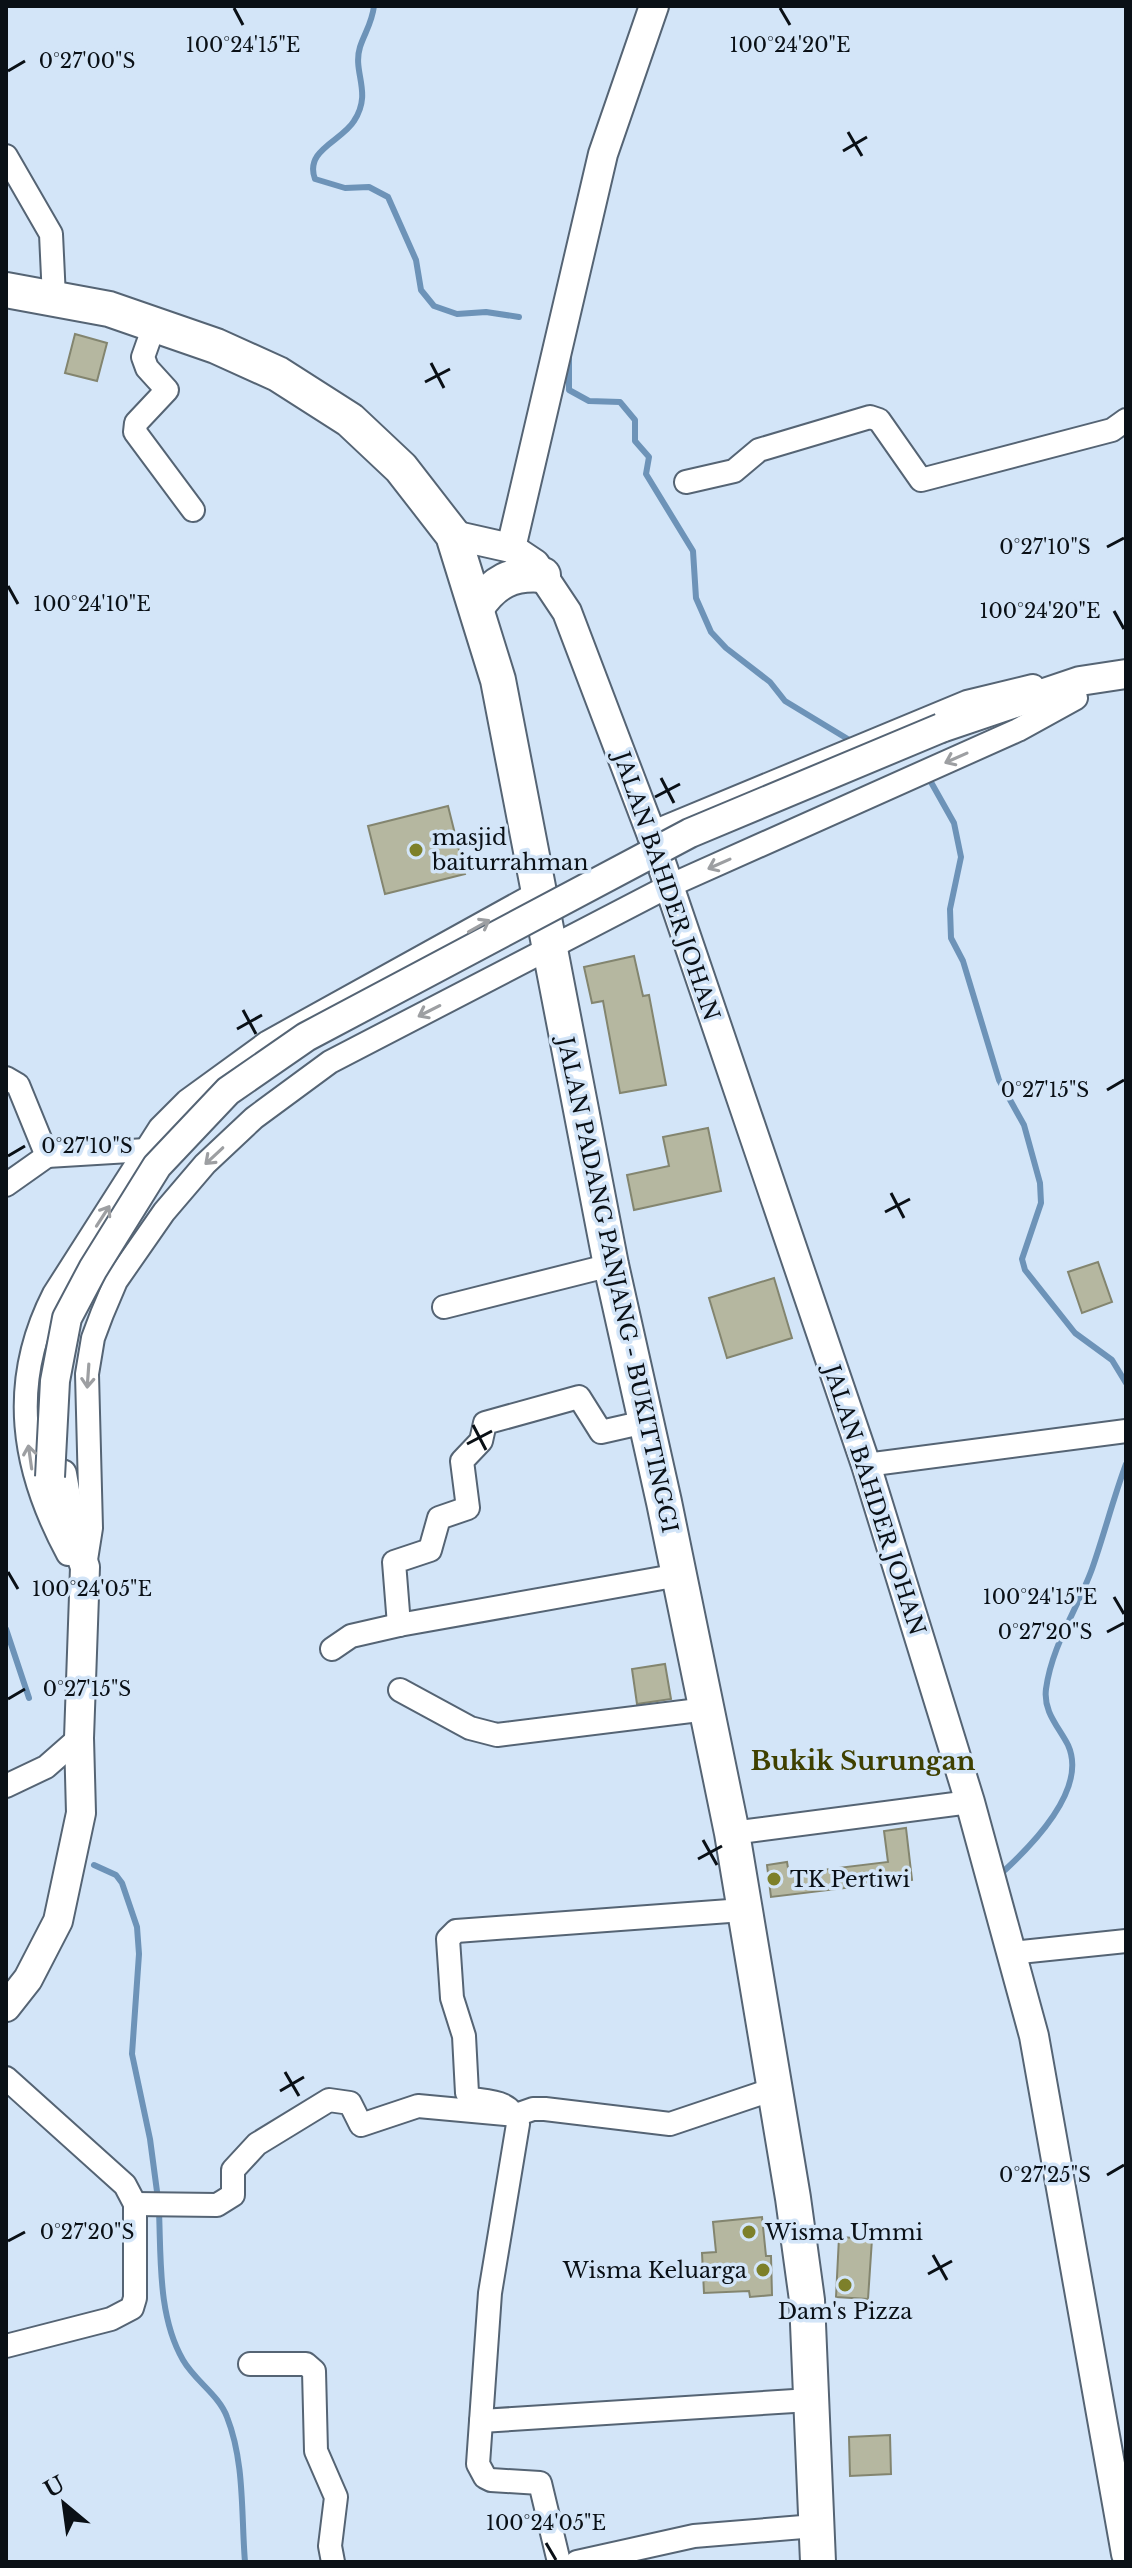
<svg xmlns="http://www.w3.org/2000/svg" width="1132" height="2568" font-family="'Libre Baskerville',serif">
<rect width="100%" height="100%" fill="#d3e5f8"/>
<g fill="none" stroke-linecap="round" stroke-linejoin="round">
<!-- stream -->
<g stroke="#6d93b8" stroke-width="6">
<path d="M374 6C372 23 365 32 360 47 352 73 373 92 354 121 342 141 304 150 315 179L345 188 369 187 388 197 416 260 421 290 434 306 457 314 486 312 519 317"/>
<path d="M569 358V390L589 401 620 402 635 420V441L649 457 646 474 693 551 696 598 711 632 726 648 770 682 785 701 851 741"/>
<path d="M927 775 954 823 961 857 950 909 951 938 963 961 999 1080 1024 1125 1040 1183 1041 1203 1022 1259 1025 1270 1075 1333 1112 1360 1126 1383"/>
<path d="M6 1629 29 1698"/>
<path d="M94 1865 116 1875 122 1883 137 1927 139 1954 132 2054 150 2139 158 2199"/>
<path d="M1005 1870C1033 1844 1088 1789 1068 1745 1059 1727 1043 1712 1046 1689 1052 1645 1077 1610 1092 1569 1104 1535 1113 1499 1126 1464"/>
<path d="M159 2211C161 2259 158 2317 183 2360 195 2381 219 2395 227 2417 245 2463 241 2514 245 2562"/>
</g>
</g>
<!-- building -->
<g fill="#b5b7a0" stroke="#83856f" stroke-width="2">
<path d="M75 334 107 343 97 381 65 373Z"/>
<path d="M448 806 465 874 385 894 368 826Z"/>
<path d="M634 956 643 996 649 995 666 1085 620 1093 603 1001 592 1003 584 967Z"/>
<path d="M708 1128 721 1191 634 1210 627 1175 669 1166 663 1137Z"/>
<path d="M1098 1262 1112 1302 1082 1313 1068 1272Z"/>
<path d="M774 1278 792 1338 727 1358 709 1298Z"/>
<path d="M665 1664 671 1699 637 1704 632 1669Z"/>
<path d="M906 1828 912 1880 771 1897 767 1865 787 1862 789 1874 888 1862 884 1831Z"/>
<path d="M762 2217 766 2256H771L772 2295 750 2297 749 2291 704 2293 702 2253 716 2252 713 2222Z"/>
<path d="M839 2237 872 2239 868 2299 836 2297Z"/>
<path d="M890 2435 891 2474 850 2476 849 2437Z"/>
</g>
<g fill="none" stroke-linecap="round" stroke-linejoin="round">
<defs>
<g id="minor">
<path d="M6 156 51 234 54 298"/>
<path d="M154 326 143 357 147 368 167 390 136 423 135 432 193 510"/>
<path d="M686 482 734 471 759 450 870 417 879 420 921 480 1112 430 1126 420"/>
<path d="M651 833 967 702 1033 686"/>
<path d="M6 1078 18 1085 47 1156 146 1150"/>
<path d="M6 1185 47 1156"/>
<path d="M444 1307 611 1265"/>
<path d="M866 1465 1126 1431"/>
<path d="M68 1554C22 1469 8 1384 54 1294L160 1128 187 1101 268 1042 537 893"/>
<path d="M85 1566 91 1528 87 1374 93 1338 102 1314 116 1281 164 1212 205 1164 254 1118 330 1062 669 886 1018 730 1076 698"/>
<path d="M399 1625 394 1562 430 1550 439 1518 468 1508 462 1461 481 1441 485 1423 579 1397 601 1432 645 1422"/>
<path d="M332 1649 351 1636 399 1625 679 1575"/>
<path d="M400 1690 470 1728 497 1735 707 1709"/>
<path d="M6 1786 46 1767 79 1738"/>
<path d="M732 1833 970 1802"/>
<path d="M1011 1953 1126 1941"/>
<path d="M6 2078 125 2185 135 2204V2298L132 2308 111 2319 6 2346"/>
<path d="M135 2204 217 2205 233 2195V2170L257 2144 329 2100 350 2103 361 2125 418 2106 516 2115 533 2109H545L670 2124 774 2089"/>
<path d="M250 2364H306L314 2371 316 2451 336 2497 330 2546 333 2562"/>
<path d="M481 2421 810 2400"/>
<path d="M559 2562 540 2483 491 2480 485 2477 478 2464 490 2293 518 2124C511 2101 492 2102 471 2099L467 2093 464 2036 452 1998 448 1939 456 1931 743 1910"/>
<path d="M577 2562 694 2536 815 2526"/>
</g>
<g id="major">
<path d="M453 535 511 548 535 564 567 612 651 833 866 1465 970 1802 1034 2036 1126 2554"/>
<path d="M511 548 603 154 654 6"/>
<path d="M941 728 1080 681 1126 674"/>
<path d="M6 2007 28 1979 58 1921 81 1813 79 1738 85 1567 72 1530 62 1474"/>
</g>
<g id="highway">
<path d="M6 290 109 309 216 346 278 374 350 420 401 468 453 535 498 680 611 1265 664 1502 732 1833 793 2198 807 2300 818 2562"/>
<path d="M477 607C494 582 512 572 543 575"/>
</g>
</defs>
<!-- minor casing -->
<use href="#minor" stroke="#556474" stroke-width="26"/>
<!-- major casing -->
<use href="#major" stroke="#556474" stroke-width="32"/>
<!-- highway casing -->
<use href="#highway" stroke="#556474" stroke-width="38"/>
<!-- minor -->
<use href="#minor" stroke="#fff" stroke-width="22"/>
<!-- major -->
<use href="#major" stroke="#fff" stroke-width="28"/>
<!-- highway -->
<use href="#highway" stroke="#fff" stroke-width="34"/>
<defs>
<path id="major-bridge" d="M50 1477 55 1381 67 1318 93 1269 157 1166 228 1091 306 1037 690 833 941 728"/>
</defs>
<!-- major-bridge casing -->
<use href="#major-bridge" stroke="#556474" stroke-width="32" stroke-linecap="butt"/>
<!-- major-bridge -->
<use href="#major-bridge" stroke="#fff" stroke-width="28"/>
</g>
<!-- one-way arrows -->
<defs><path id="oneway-shaft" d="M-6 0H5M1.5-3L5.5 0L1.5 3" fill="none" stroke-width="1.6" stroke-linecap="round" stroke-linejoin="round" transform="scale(2)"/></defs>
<g stroke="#9d9fa2">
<use href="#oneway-shaft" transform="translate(956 758) rotate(156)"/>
<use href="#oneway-shaft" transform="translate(719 864) rotate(156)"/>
<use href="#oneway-shaft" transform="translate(479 926) rotate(-29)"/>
<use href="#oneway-shaft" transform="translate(429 1011) rotate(153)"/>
<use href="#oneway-shaft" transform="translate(214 1156) rotate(137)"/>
<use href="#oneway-shaft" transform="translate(103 1216) rotate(-57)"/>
<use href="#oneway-shaft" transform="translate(88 1376) rotate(94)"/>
<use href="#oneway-shaft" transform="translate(30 1457) rotate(-98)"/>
</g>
<!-- ticks -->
<path fill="none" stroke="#0a1016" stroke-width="3" d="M234 8 243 25M780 8 790 25M8 71 25 61M848 132 862 156M843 151 867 137M431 363 444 388M425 382 450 369M1107 547 1124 538M8 586 18 604M1114 611 1124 629M661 778 674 803M655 797 680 784M243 1010 256 1034M237 1029 262 1015M1107 1090 1124 1080M8 1156 25 1146M891 1193 904 1218M885 1212 910 1199M473 1425 486 1450M467 1444 492 1431M8 1572 18 1589M1114 1597 1124 1614M1107 1632 1124 1623M8 1699 25 1689M703 1840 717 1865M698 1859 722 1846M285 2072 299 2096M280 2091 304 2077M1107 2175 1124 2165M8 2241 25 2232M933 2255 947 2280M928 2274 952 2261M546 2543 556 2560"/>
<!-- markers -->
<g fill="#7d802a" stroke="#d3e5f8" stroke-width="3">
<circle cx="416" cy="850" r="8"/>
<circle cx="774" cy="1879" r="8"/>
<circle cx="749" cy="2232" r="8"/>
<circle cx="763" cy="2270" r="8"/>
<circle cx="845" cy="2285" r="8"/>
</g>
<g text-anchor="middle" stroke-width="7" stroke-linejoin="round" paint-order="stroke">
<!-- poi labels -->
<g font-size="22" fill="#0a1016" stroke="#d3e5f8" text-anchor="start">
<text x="432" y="845">masjid<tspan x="432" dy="25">baiturrahman</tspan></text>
<text x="790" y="1887">TK Pertiwi</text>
<text x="765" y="2240">Wisma Ummi</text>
<text x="747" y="2278" text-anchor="end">Wisma Keluarga</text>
<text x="845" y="2319" text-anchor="middle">Dam's Pizza</text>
</g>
<!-- street labels -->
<g font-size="22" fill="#0a1016" stroke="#d3e5f8">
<text transform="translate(667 886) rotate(71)" y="8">JALAN BAHDER JOHAN</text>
<text transform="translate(618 1285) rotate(78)" y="8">JALAN PADANG PANJANG - BUKITTINGGI</text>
<text transform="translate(875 1500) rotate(72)" y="8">JALAN BAHDER JOHAN</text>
</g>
<!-- quarter labels -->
<g font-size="26" font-weight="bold" fill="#3f4000" stroke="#d3e5f8">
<text x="863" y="1770">Bukik Surungan</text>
</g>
</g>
<g font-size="20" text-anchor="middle" fill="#0a1016" stroke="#d3e5f8" stroke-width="7" stroke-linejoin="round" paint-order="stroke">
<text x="243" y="52">100°24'15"E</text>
<text x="790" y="52">100°24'20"E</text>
<text x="87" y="68">0°27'00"S</text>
<text x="1045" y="554">0°27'10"S</text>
<text x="92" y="611">100°24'10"E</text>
<text x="1040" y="618">100°24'20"E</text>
<text x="1045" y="1097">0°27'15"S</text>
<text x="87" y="1153">0°27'10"S</text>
<text x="92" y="1596">100°24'05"E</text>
<text x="1040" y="1604">100°24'15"E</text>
<text x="1045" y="1639">0°27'20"S</text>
<text x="87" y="1696">0°27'15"S</text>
<text x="1045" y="2182">0°27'25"S</text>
<text x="87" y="2239">0°27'20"S</text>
<text x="546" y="2530">100°24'05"E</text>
</g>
<!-- border -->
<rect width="1132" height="2568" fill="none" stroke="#0a1016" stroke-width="16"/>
<!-- north arrow -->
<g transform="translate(64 2504) rotate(331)" stroke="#d3e5f8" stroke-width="6" paint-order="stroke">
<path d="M0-6L14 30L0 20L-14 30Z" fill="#0a1016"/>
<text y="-12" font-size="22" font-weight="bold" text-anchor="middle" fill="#0a1016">U</text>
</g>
</svg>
